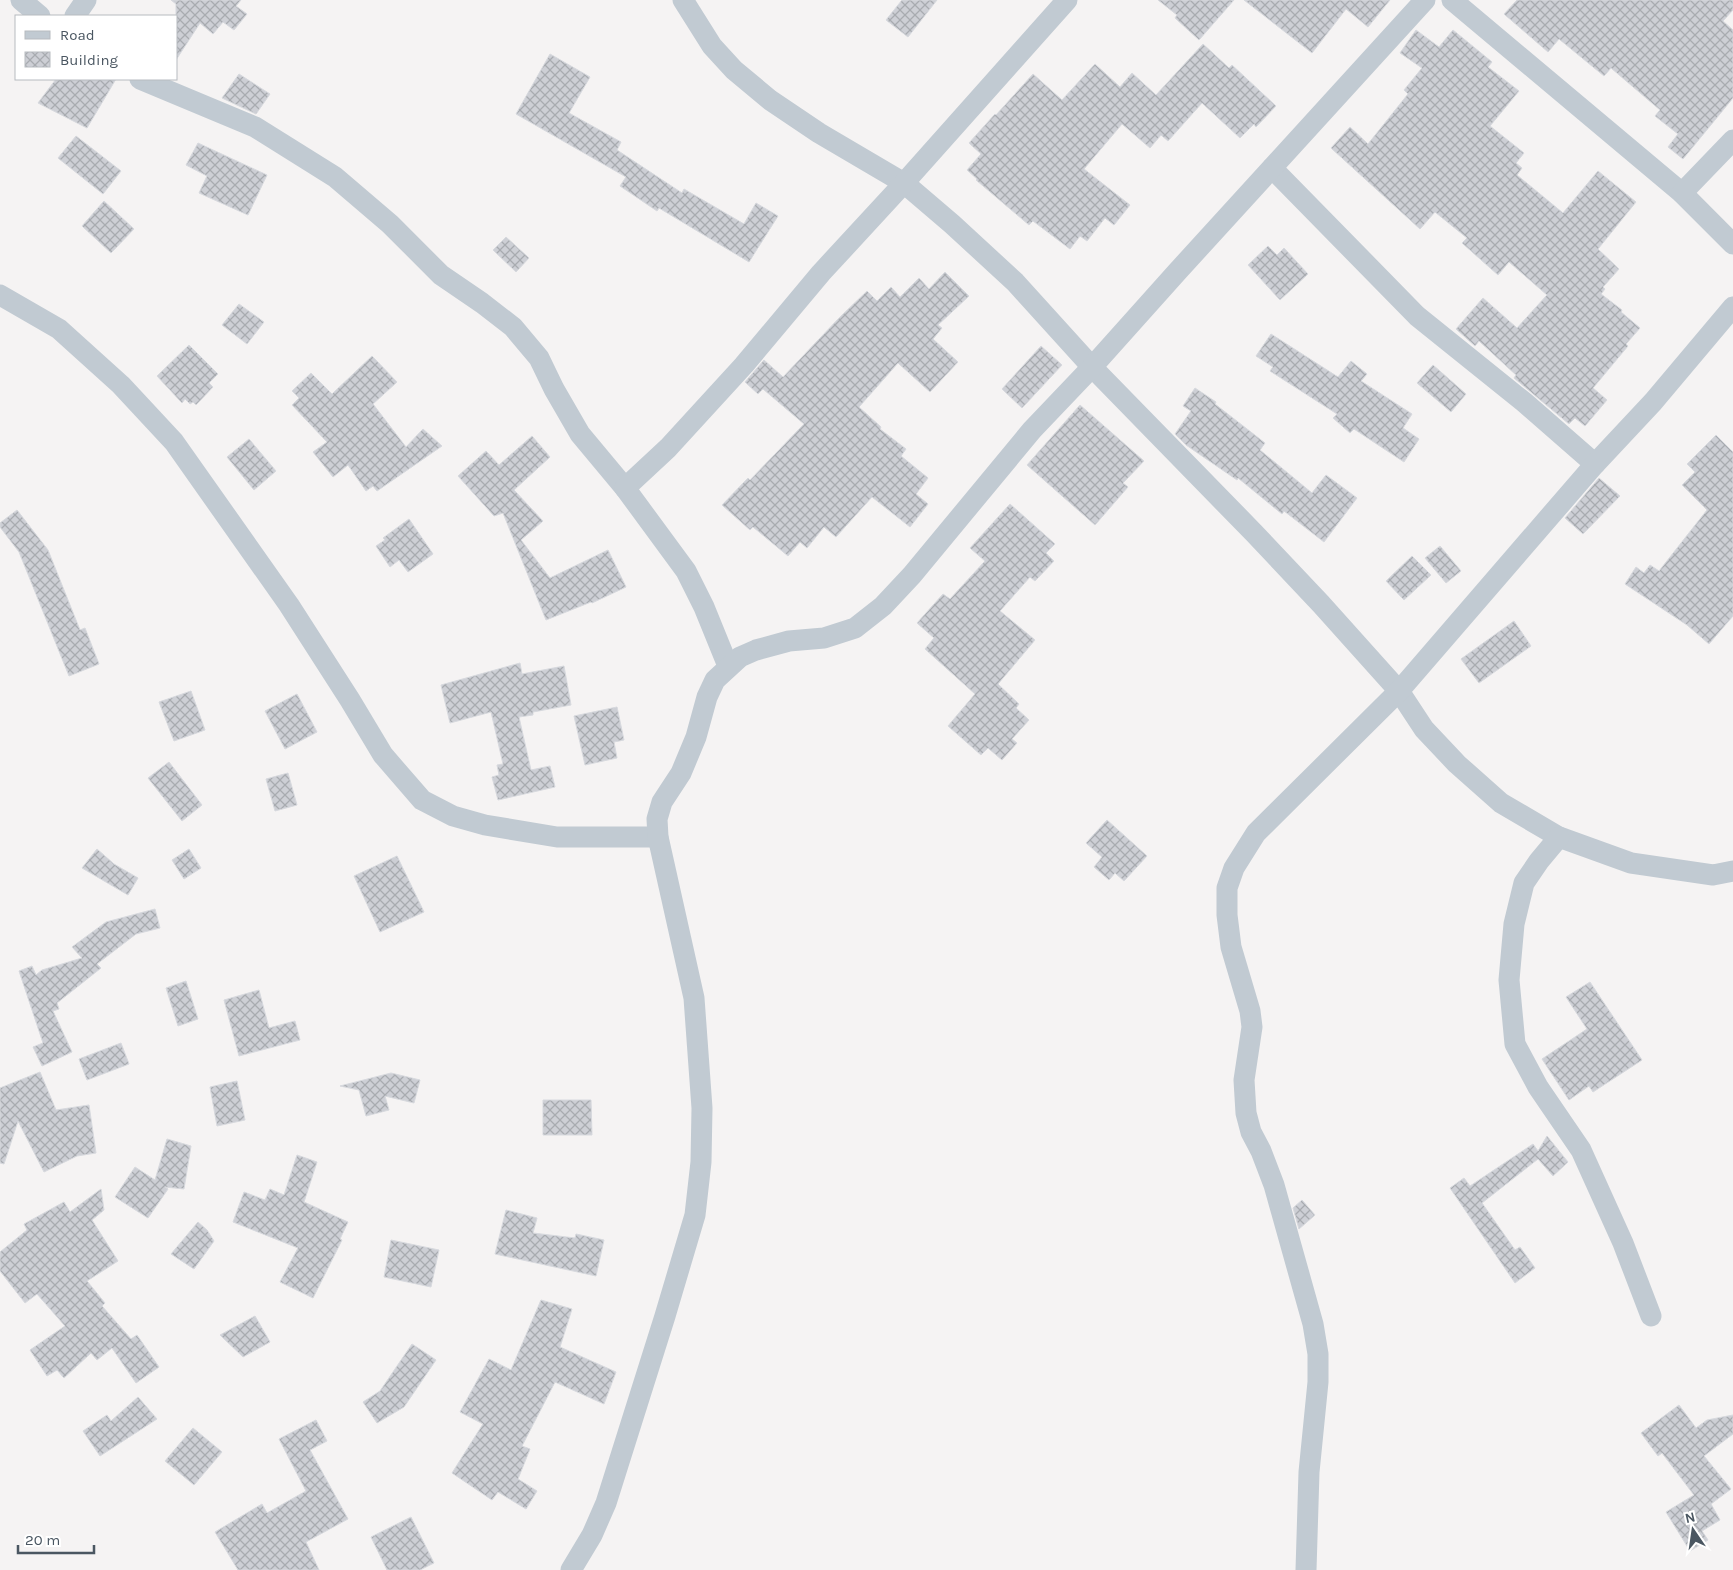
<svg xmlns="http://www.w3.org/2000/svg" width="1733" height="1570" font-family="Karla,sans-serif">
<defs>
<pattern id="building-cross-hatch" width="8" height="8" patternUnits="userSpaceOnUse" patternTransform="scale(1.25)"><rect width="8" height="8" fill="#cdcfd5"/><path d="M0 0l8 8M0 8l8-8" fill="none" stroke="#a8abb0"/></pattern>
</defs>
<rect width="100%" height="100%" fill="#f5f3f3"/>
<!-- building -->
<g fill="url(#building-cross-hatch)" stroke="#d7d9de">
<path d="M171 0H241L236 6 247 14 234 30 223 22 213 34 200 23 176 60V4Z"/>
<path d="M902 0H937L908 37 886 20Z"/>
<path d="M1158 0H1234L1199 40 1175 18 1177 15Z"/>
<path d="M1244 0H1390L1368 27 1346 9 1312 53Z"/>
<path d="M1517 0H1733V10L1723 21 1733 30V98L1683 159 1668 147 1678 134 1655 116 1660 110 1611 68 1604 76 1559 39 1548 52 1504 14Z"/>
<path d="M1416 30 1439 47 1453 30 1492 62 1488 67 1519 91 1490 126 1524 153 1516 163 1522 168 1517 175 1563 213 1598 171 1636 202 1598 249 1619 269 1603 287 1605 289 1601 294 1622 310 1621 312 1640 328 1626 344 1628 346 1593 388 1607 400 1585 426 1575 418 1569 424 1514 378 1516 375 1479 341 1475 346 1456 329 1483 298 1517 328 1547 295 1509 262 1498 275 1462 243 1467 238 1435 212 1420 229 1331 148 1350 127 1368 144 1408 94 1404 90 1422 68 1400 53Z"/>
<path d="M1203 44 1229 68 1232 65 1276 106 1256 127 1254 124 1240 138 1202 103 1168 141 1161 135 1150 148 1122 124 1084 169 1130 205 1114 225 1105 218 1087 241 1080 236 1070 249 1033 221 1029 225 976 180 977 179 967 170 981 154 969 143 995 114 996 115 1033 74 1062 100 1095 64 1120 87 1132 73 1156 95Z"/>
<path d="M550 54 590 77 569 113 621 142 617 150 682 193 684 189 744 224 756 203 778 216 749 262 659 208 657 211 620 186 626 177 516 114Z"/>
<path d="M239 74 270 94 256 114 222 98Z"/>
<path d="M56 79H116L87 128 38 103Z"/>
<path d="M76 136 121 171 103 194 58 158Z"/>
<path d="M198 143 267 175 248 215 199 193 207 176 186 165Z"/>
<path d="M104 201 134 229 111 253 82 226Z"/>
<path d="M506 237 529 258 516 272 493 250Z"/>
<path d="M1268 246 1277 255 1284 248 1308 274 1280 300 1248 265Z"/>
<path d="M945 272 969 296 938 325 942 328 933 339 958 362 930 392 898 363 859 407 881 427 880 429 906 449 901 456 928 478 916 494 928 504 910 527 872 497 836 537 824 527 807 548 800 542 788 556 753 527 750 530 722 505 748 478 750 480 804 424 763 389 758 394 745 382 764 360 783 377 840 317 867 291 877 301 891 287 900 297 919 278 929 289Z"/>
<path d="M239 304 264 322 247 344 222 325Z"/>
<path d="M1271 334 1338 377 1351 361 1367 374 1361 381 1412 414 1403 428 1419 439 1404 462 1354 429 1350 433 1333 418 1337 414 1270 371 1273 367 1256 356Z"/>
<path d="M189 345 218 374 209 383 213 387 196 405 193 402 190 404 185 399 182 403 157 376Z"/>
<path d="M1041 346 1062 365 1022 408 1002 389Z"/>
<path d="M372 356 397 382 373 404 406 447 423 429 442 446 377 491 373 486 366 491 348 465 333 477 313 452 327 442 292 405 299 398 292 391 311 373 332 394Z"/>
<path d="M1433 365 1466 394 1451 412 1417 383Z"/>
<path d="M1195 388 1216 402 1215 404 1265 443 1260 450 1312 493 1326 475 1357 498 1324 542 1284 511 1282 514 1238 478 1237 480 1186 445 1175 434 1191 411 1183 406Z"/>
<path d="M1080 405 1144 461 1123 483 1128 487 1095 525 1027 465Z"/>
<path d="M1716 435 1733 452V616L1709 644 1687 625 1625 584 1636 567 1644 573 1650 565 1659 571 1707 510 1682 485 1695 472 1687 464Z"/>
<path d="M532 436 550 457 514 490 543 521 521 540 550 578 608 550 626 587 592 603 591 602 546 620 503 513 494 516 458 476 486 451 499 465Z"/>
<path d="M249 439 276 471 254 490 227 457Z"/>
<path d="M1599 478 1620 496 1583 534 1565 518Z"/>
<path d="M1010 504 1055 544 1046 553 1054 561 1035 581 1030 577 1000 611 1035 640 998 684 1019 704 1016 708 1029 720 1012 739 1017 743 1002 760 988 748 981 755 948 726 975 694 925 649 934 638 917 623 943 594 950 599 985 561 970 548Z"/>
<path d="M17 510 48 550 80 630 85 628 99 664 69 676 19 552 0 527V523Z"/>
<path d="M409 519 433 554 408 572 399 560 390 567 376 546 385 540 383 538Z"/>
<path d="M1440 546 1461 571 1446 583 1425 558Z"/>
<path d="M1412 556 1431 575 1404 600 1386 581Z"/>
<path d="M1514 621 1531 646 1479 683 1461 659Z"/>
<path d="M520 663 522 674 564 666 571 705 533 712V715L519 717 531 770 550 766 555 787 498 800 492 777 499 775 497 765 503 764 491 712 450 723 441 685Z"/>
<path d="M191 691 205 730 174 741 159 702Z"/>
<path d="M297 694 317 732 285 749 265 711Z"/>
<path d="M617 707 624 740 614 742 617 758 585 765 574 716Z"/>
<path d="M169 762 202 805 182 821 148 778Z"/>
<path d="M288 773 297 805 275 811 266 779Z"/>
<path d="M1107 820 1147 856 1124 881 1115 873 1109 880 1094 867 1102 857 1086 843Z"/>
<path d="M97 849 114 864 138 878 128 895 82 868Z"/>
<path d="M189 849 201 868 184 879 172 860Z"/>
<path d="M397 856 424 912 380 932 354 876Z"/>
<path d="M155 909 160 928 136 934 97 964 101 968 57 1003 59 1009 53 1011 72 1052 42 1066 33 1047 43 1043 19 971 32 966 36 975 42 970 82 958 72 947 106 922Z"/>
<path d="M186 981 198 1019 178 1026 166 988Z"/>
<path d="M1590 982 1642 1060 1593 1092 1589 1086 1569 1100 1542 1059 1587 1029 1566 997Z"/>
<path d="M259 990 269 1028 295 1021 300 1040 239 1056 224 1000Z"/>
<path d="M121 1043 129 1064 87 1080 79 1059Z"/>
<path d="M40 1072 56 1110 89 1105 96 1153 77 1156 44 1172 18 1121 4 1164 0 1163V1088Z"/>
<path d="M391 1073 420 1080 414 1103 385 1096 389 1110 366 1116 359 1090 340 1086Z"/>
<path d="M237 1081 245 1120 217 1126 210 1087Z"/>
<path d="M543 1100H591L592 1135H543Z"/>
<path d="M1547 1136 1568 1162 1553 1176 1538 1159 1482 1203 1515 1250 1520 1247 1535 1268 1515 1283 1450 1188 1464 1178 1470 1186 1533 1144 1538 1151Z"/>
<path d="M167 1139 191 1146 184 1189 165 1187 168 1189 148 1218 115 1197 135 1167 155 1180Z"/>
<path d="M297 1155 317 1162 304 1202 348 1222 340 1239 342 1240 313 1298 280 1282 298 1248 233 1222 244 1192 265 1200 270 1189 284 1195Z"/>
<path d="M101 1189 104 1210 92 1220 118 1261 87 1281 105 1303 102 1306 131 1339 137 1335 159 1367 136 1383 112 1348 97 1360 91 1353 64 1378 57 1370 47 1376 30 1350 65 1326 37 1294 25 1303 0 1271V1252L27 1230 24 1224 64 1202 70 1212Z"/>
<path d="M1302 1200 1315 1215 1299 1229 1293 1208Z"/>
<path d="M506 1210 537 1218 533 1233 575 1238 576 1234 604 1240 596 1276 495 1254Z"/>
<path d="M198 1222 207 1230 214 1241 194 1269 171 1254Z"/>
<path d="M391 1240 439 1250 431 1287 384 1277Z"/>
<path d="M541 1300 572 1309 560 1347 616 1372 604 1404 555 1382 522 1446 530 1449 518 1479 537 1491 526 1509 498 1492 492 1500 452 1473 483 1424 460 1412 489 1359 511 1370Z"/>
<path d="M255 1316 270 1342 243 1357 220 1335Z"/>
<path d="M412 1344 436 1360 404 1407 377 1423 363 1402 380 1391Z"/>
<path d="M138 1397 157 1419 100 1456 83 1431 107 1415 111 1421Z"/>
<path d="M1679 1405 1696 1428 1707 1420 1733 1415V1434L1704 1456 1731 1489 1711 1504 1720 1520 1702 1531 1708 1540 1690 1551 1666 1512 1694 1495 1662 1453 1658 1456 1641 1433Z"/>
<path d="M316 1420 327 1441 310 1450 348 1519 306 1542 319 1570H238L215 1532 262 1504 267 1513 306 1491 279 1439Z"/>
<path d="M193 1428 222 1452 194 1485 165 1461Z"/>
<path d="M411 1517 434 1563 420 1570H387L371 1537Z"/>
</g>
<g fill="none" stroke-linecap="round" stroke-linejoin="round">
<!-- minor -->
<g stroke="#c1cad2" stroke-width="21">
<path d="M21 0 40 16"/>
<path d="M683 0 712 46 734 70 770 100 819 133 904 183 952 224 1015 282 1092 367 1254 533 1321 604 1399 691 1424 729 1457 764 1501 803 1559 837 1631 863 1713 875 1733 871"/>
<path d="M1452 0 1682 193 1733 244"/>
<path d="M75 16 86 0"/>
<path d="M140 79 255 127 335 177 390 224 441 275 482 303 513 327 539 358 554 389 580 434 625 488 686 571 704 607 728 666"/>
<path d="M1272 168 1417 316 1524 402 1595 464"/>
<path d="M1682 193 1733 140"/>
<path d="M0 295 59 329 121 385 174 442 289 605 350 700 383 755 422 800 453 816 485 825 557 837H658"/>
<path d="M625 488 668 448 744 365 821 273 904 183 1067 0"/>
<path d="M1559 837 1539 861 1524 883 1514 924 1509 980 1515 1044 1538 1087 1581 1150 1623 1243 1651 1316"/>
<path d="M571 1570 592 1535 606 1503 665 1316 695 1215 701 1162 702 1108 694 998 658 837 657 819 662 802 681 773 696 737 707 697 715 680 740 657 756 650 789 641 824 638 855 628 883 606 912 575 1032 430 1092 367 1177 272 1425 0"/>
<path d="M1306 1570 1309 1472 1318 1382V1354L1313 1324 1274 1185 1261 1151 1251 1132 1246 1113 1244 1080 1252 1027 1250 1011 1231 947 1227 915V888L1234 868 1256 833 1399 691 1595 464 1653 402 1733 307"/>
</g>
</g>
<!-- legend -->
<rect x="15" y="15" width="162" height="65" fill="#ffffff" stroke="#b7bbc0"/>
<rect x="25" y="31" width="25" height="8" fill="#c1cad2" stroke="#b7bbc0"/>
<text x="60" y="40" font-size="15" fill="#4a5661">Road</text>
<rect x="25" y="52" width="25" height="15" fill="url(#building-cross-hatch)" stroke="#b7bbc0"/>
<text x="60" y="65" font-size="15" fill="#4a5661">Building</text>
<!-- north arrow -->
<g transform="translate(1693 1530) rotate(347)" stroke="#ffffff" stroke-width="4" paint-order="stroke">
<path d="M0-4L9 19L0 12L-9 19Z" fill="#4a5661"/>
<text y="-8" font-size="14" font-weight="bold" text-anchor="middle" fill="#4a5661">N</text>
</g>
<!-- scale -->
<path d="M18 1545v8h76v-8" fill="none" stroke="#4a5661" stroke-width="2.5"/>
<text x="25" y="1545" font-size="15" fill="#4a5661" stroke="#ffffff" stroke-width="4" paint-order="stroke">20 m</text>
</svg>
